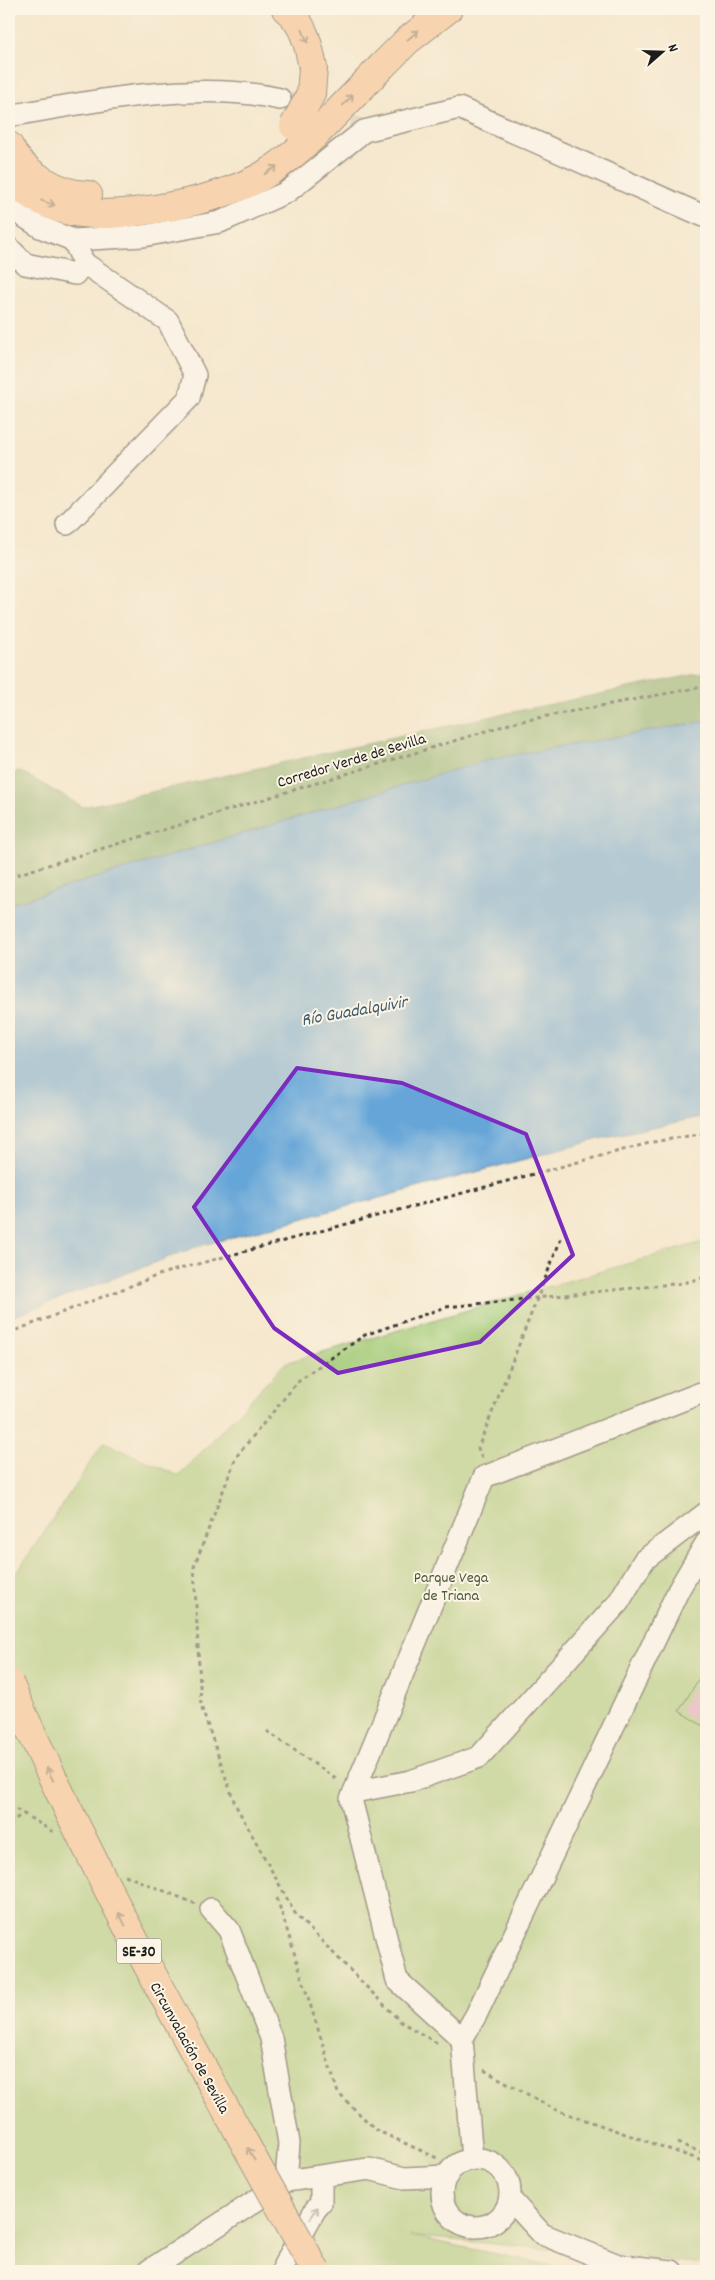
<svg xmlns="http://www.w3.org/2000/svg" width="715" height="2280" font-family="Dekko,sans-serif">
<rect width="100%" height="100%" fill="#fcf5e5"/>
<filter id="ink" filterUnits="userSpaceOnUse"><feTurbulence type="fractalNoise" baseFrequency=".02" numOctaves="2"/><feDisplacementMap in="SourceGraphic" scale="10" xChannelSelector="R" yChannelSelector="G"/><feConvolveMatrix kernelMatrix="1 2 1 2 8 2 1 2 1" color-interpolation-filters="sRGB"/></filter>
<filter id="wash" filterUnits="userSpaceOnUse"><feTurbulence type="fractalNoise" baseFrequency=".0096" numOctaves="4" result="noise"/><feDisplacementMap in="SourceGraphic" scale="20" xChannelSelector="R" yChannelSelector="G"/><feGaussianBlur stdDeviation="1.12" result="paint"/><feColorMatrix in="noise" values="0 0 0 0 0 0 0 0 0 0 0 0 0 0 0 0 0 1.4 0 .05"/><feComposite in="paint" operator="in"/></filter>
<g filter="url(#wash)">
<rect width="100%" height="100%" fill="#f5e8ce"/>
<!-- green -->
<path fill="#a1c974" stroke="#5e7248" d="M706 1241V2264L410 2236 577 2271H9V1584L104 1442 179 1476 285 1363Z"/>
<!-- forest -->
<path fill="#80ad66" stroke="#4e6441" d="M706 672V721L491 759 9 904V779L18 770 83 807 479 719Z"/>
<!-- water -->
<path fill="#65a5d8" stroke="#40607a" d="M706 721V1116L611 1136 196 1247 9 1318V904L491 759Z"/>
<g id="blocks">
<!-- building -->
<path fill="#e29ec3" d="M706 1667V1728L679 1711Z"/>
</g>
</g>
<g filter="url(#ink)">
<use href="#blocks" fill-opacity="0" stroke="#3d3b37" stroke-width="1"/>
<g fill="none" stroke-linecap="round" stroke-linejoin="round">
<!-- minor-tunnel -->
<path stroke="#d4c9b3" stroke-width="21" stroke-dasharray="21 11" stroke-linecap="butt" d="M290 102 315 109 364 131"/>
<defs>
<g id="minor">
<path d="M9 116C90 101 200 80 280 99"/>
<path d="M9 207 40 227 73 240 143 236 220 222 287 192 364 131 459 108 706 217"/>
<path d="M9 248 25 264 75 274 84 263"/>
<path d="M67 524 189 398 195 375 168 321 84 263 73 240"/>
<path d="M354 1792 411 1781 479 1757 618 1603 644 1560 706 1513"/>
<path d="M211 1909 229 1930 271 2038 289 2143 286 2181"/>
<path d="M462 2039 397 1980 351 1799 484 1477 706 1391"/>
<circle cx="476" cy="2193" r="34"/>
<path d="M472 2159 462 2039 476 2015 679 1589 706 1543"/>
<path d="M510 2199 542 2234 618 2265 672 2271"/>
<path d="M148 2271 286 2181 369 2169 404 2178 447 2176"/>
<path d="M284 2271V2265L315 2210 321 2203V2176"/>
</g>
<g id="highway">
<path d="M286 9C304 23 309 46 313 68"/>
<path d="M382 66 407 41 448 9"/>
<path d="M9 146C21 172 60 195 88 195"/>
<path d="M9 175C28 200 62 213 93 214 142 215 221 200 264 175 282 164 299 150 315 135"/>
</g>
</defs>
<!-- minor casing -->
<use href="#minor" stroke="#3d3b37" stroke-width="24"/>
<!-- highway casing -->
<use href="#highway" stroke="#3d3b37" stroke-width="30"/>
<!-- path -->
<g stroke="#3d3b37" stroke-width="3" stroke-dasharray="4 4" stroke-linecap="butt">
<path d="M9 877 516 722 706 686"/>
<path d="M9 1333 164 1273 653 1142 706 1133"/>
<path d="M482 1458 478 1448 562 1236"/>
<path d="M267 1731 339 1781"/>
<path d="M9 1805 55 1833"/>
<path d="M9 1823 23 1814"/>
<path d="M125 1875 196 1904"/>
<path d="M277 1898 338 2093 376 2130 437 2158"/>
<path d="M437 2043 401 2022 296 1915 235 1804 201 1706 194 1567 236 1457 300 1379 365 1335 446 1307 683 1283 706 1277"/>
<path d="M484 2070 554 2109 706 2162"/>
<path d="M677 2143 706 2154"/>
</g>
<!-- minor -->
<use href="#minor" stroke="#fff" stroke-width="21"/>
<!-- highway -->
<use href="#highway" stroke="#f8bd89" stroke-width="28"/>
<defs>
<g id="highway-bridge">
<path d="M294 126 311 94 313 68"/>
<path d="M315 135 382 66"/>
<path d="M9 1683C99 1886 208 2078 316 2271"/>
</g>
</defs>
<!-- highway-bridge casing -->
<use href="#highway-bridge" stroke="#3d3b37" stroke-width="30" stroke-linecap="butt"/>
<!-- highway-bridge -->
<use href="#highway-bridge" stroke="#f8bd89" stroke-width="28"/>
</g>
<!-- one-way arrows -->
<defs><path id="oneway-shaft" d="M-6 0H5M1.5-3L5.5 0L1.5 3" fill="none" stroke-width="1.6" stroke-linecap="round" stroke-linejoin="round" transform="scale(1.25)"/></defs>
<g stroke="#8a6c52">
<use href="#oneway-shaft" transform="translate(413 35) rotate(-41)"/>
<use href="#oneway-shaft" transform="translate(305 36) rotate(68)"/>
<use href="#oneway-shaft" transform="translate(348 100) rotate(-46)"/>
<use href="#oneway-shaft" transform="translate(271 170) rotate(-33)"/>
<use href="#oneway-shaft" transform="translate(48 203) rotate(20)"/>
<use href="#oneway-shaft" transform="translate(50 1774) rotate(-115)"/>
<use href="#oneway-shaft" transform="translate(122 1919) rotate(-117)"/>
<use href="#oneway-shaft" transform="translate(251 2154) rotate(-119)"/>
</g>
<use stroke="#999" href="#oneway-shaft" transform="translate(314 2213) rotate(-57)"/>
</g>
<!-- marked area -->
<path d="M0 0H715V2280H0ZM297 1068 402 1083 526 1134 573 1255 480 1342 338 1373 274 1328 194 1207Z" fill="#f5e8ce" fill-opacity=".55" fill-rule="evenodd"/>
<path fill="none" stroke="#7b2cbf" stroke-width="4" stroke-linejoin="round" d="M297 1068 402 1083 526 1134 573 1255 480 1342 338 1373 274 1328 194 1207Z"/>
<g text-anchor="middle" stroke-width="4" stroke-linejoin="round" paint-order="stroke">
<!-- shield labels -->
<rect fill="#fcf5e5" stroke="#5f5d58" stroke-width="1" x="116.5" y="1938.5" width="45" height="25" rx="4"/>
<g font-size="15" font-weight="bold" fill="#1c1c1c">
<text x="139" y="1956">SE-30</text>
</g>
<!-- street labels -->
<g font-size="16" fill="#1c1c1c" stroke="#fcf5e5">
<text transform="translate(351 759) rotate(-17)" y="6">Corredor Verde de Sevilla</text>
<text transform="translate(191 2047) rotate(61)" y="6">Circunvalación de Sevilla</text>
</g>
<!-- park labels -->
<g font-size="16" fill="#4b593b" stroke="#fcf5e5">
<text x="451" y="1582">Parque Vega<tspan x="451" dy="18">de Triana</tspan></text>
</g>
<!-- water labels -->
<g font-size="18" font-style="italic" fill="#3d5a71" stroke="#fcf5e5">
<text transform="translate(354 1010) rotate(-10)" y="6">Río Guadalquivir</text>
</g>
</g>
<!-- margin -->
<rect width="715" height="2280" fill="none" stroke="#fcf5e5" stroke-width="30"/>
<!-- north arrow -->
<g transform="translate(662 52) rotate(70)" stroke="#fcf5e5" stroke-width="4" paint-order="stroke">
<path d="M0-4L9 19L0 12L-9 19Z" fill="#1c1c1c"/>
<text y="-8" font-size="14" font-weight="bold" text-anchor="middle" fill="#1c1c1c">N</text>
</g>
</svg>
